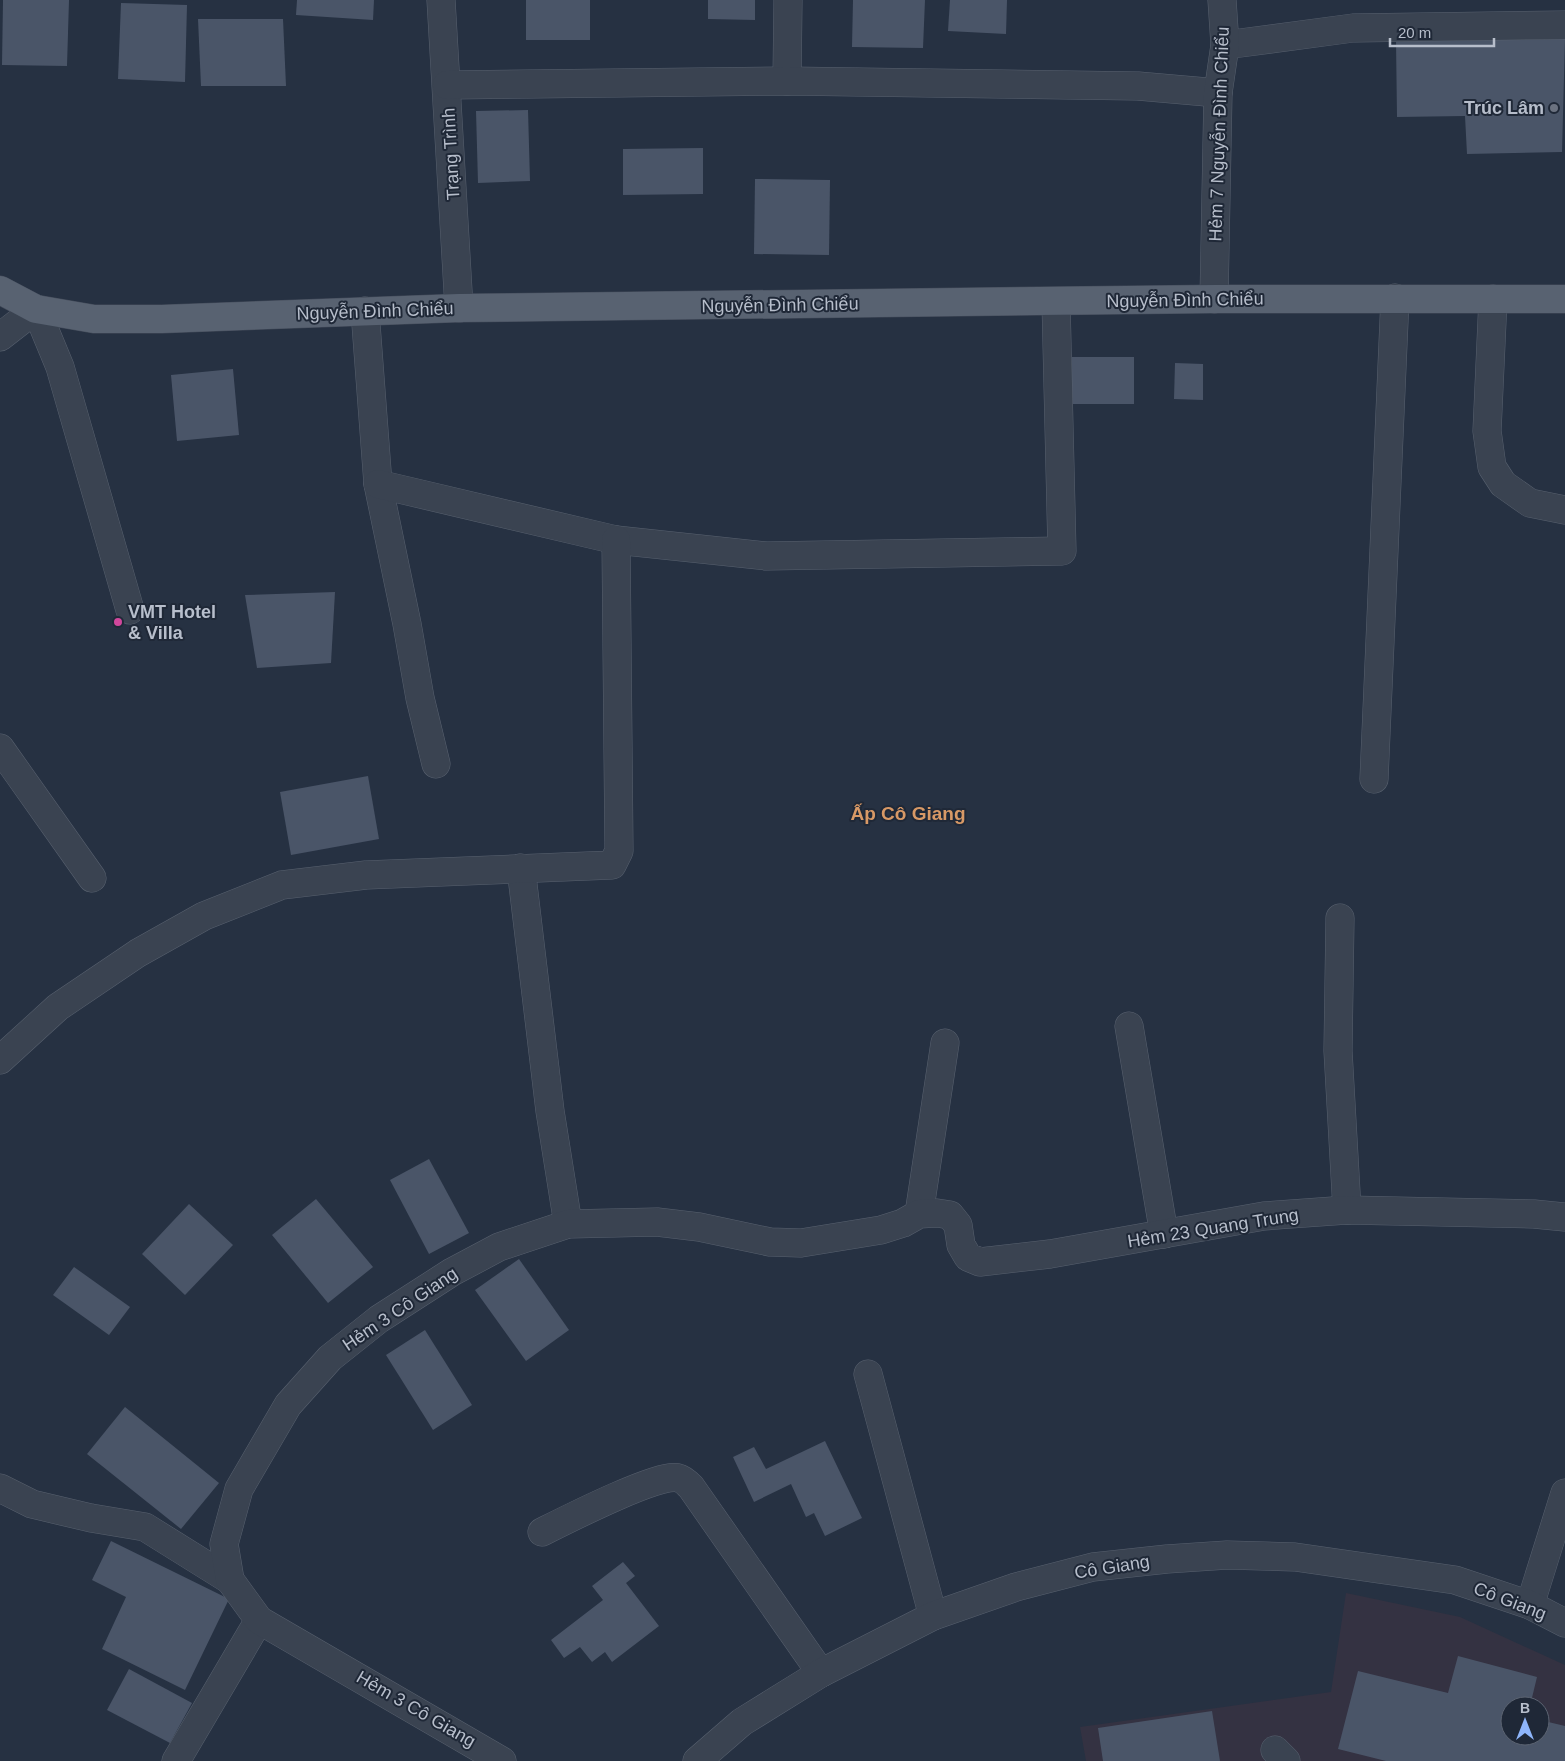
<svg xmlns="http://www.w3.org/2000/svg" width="1565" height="1761" font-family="Arial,sans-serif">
<rect width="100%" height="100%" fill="#263142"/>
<!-- medical -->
<path fill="#343242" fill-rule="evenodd" d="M1346 1593 1460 1617 1565 1665V1761H1086L1080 1727 1331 1692ZM1510 1706H1540V1736H1510Z"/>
<!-- building -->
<g fill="#4a5568">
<path d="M3 0H69L67 66 2 65Z"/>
<path d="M297 0H374L373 20 296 15Z"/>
<rect x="526" y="0" width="64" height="40"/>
<path d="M708 0H755V20L708 19Z"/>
<path d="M853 0H925L923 48 852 47Z"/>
<path d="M950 0H1007L1006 34 948 31Z"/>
<path d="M121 3 187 5 185 82 118 79Z"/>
<path d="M198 19H283L286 86H201Z"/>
<path d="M1565 39 1562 152 1467 154 1465 116 1397 117 1396 41Z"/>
<path d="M528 110 530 181 478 183 476 111Z"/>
<path d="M703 148V194L623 195V149Z"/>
<path d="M755 179 830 180 829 255 754 254Z"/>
<rect x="1072" y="357" width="62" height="47"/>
<path d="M1175 363 1203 364V400L1174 399Z"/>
<path d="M233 369 239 435 177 441 171 375Z"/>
<path d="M335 592 331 663 257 668 245 595Z"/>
<path d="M368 776 379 839 291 855 280 792Z"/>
<path d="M429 1159 469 1233 429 1254 390 1180Z"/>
<path d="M316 1199 373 1267 328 1303 272 1235Z"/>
<path d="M189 1204 233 1245 185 1295 142 1254Z"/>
<path d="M519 1259 569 1330 526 1361 475 1290Z"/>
<path d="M74 1267 130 1307 109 1335 53 1295Z"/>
<path d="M425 1330 472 1405 433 1430 386 1355Z"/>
<path d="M125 1407 219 1483 181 1529 87 1454Z"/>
<path d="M825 1441 862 1518 825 1536 814 1513 806 1517 791 1484 754 1502 733 1457 754 1447 766 1469Z"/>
<path d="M111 1541 229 1599 185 1690 102 1649 126 1597 92 1580Z"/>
<path d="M623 1562 635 1576 626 1583 659 1626 612 1662 605 1652 592 1662 580 1647 564 1658 551 1640 603 1600 592 1586Z"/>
<path d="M1458 1656 1537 1677 1530 1706H1510V1736H1540V1720L1565 1726V1761H1386L1338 1749 1358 1671 1448 1693Z"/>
<path d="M129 1669 192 1703 170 1743 107 1710Z"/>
<path d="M1212 1711 1220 1761H1103L1098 1728Z"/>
</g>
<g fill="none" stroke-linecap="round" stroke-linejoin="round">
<defs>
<g id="minor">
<path d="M441 0 459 308"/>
<path d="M1225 45 1353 28 1565 25"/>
<path d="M787 81 788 0"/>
<path d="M447 85 787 81 1138 86 1218 93"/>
<path d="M1214 299 1218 93 1225 45 1222 0"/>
<path d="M1493 299 1487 431 1492 467 1503 484 1530 503 1565 510"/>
<path d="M365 311 378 484 407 624 420 698 436 764"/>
<path d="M0 337 36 309 60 367 130 610"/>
<path d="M378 484 616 540 766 556 1062 551 1056 302"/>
<path d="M0 748 92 878"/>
<path d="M1374 779 1395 298"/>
<path d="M521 868 550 1111 568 1224"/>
<path d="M1340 918 1338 1051 1347 1210"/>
<path d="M1129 1026 1164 1234"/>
<path d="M0 1060 58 1007 138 953 204 916 282 885 366 875 612 865 619 851 616 540"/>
<path d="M919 1214 945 1043"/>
<path d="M868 1374 933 1616"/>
<path d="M0 1488 32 1504 91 1518 145 1527 230 1580"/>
<path d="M542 1532C564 1521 660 1472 678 1478 683 1479 688 1484 691 1487L821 1673"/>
<path d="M1530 1605 1565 1493"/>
<path d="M1275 1750 1286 1761"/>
<path d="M176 1761 259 1620"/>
<path d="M502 1761 259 1620 230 1580 224 1544 239 1489 288 1405 330 1358 379 1319 452 1272 499 1247 568 1224 657 1222 699 1227 770 1242 801 1243 881 1230 903 1223 919 1214 937 1213 950 1215 958 1225 961 1245 968 1257 980 1262 1050 1254 1264 1216 1347 1210 1534 1214 1565 1217"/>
<path d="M697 1761 742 1722 821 1673 933 1616 1016 1587 1093 1567 1167 1559 1227 1555 1295 1557 1455 1580 1530 1605 1565 1623"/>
</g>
<path id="major" d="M0 290 36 309 94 319H162L459 308 1214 299H1565"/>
</defs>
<!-- minor casing -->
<use href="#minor" stroke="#58616f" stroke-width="29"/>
<!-- major casing -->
<use href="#major" stroke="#444c5b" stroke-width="29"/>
<!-- minor -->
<use href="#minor" stroke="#3a4351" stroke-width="28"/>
<!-- major -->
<use href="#major" stroke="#586271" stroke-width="28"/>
</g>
<!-- markers -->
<circle fill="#6b7280" stroke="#1f2837" stroke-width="2" cx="1554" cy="108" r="5"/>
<circle fill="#d1479c" stroke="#1f2837" stroke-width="2" cx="118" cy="622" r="5"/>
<g text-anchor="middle" stroke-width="4" stroke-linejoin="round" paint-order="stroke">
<!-- poi labels -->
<g font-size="18" font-weight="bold" fill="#b7becb" stroke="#1f2837" text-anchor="end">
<text x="1544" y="114">Trúc Lâm</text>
<text x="128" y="618" text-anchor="start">VMT Hotel<tspan x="128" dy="21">&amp; Villa</tspan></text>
</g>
<!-- street labels -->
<g font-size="18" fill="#b7becb" stroke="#1f2837">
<text transform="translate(1219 134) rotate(-88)" y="6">Hẻm 7 Nguyễn Đình Chiểu</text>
<text transform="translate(451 154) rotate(-93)" y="6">Trạng Trình</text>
<text transform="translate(1185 300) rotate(-1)" y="6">Nguyễn Đình Chiểu</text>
<text transform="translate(780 305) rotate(-1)" y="6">Nguyễn Đình Chiểu</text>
<text transform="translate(375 311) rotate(-2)" y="6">Nguyễn Đình Chiểu</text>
<text transform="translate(1213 1228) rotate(-9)" y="6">Hẻm 23 Quang Trung</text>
<text transform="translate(400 1309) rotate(-34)" y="6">Hẻm 3 Cô Giang</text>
<text transform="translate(1112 1567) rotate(-9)" y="6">Cô Giang</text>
<text transform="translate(1510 1601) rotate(21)" y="6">Cô Giang</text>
<text transform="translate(416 1709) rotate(30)" y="6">Hẻm 3 Cô Giang</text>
</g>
<!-- neighbourhood labels -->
<g font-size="19" font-weight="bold" fill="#d89966" stroke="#1f2837">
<text x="908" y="820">Ấp Cô Giang</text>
</g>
</g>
<!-- north arrow -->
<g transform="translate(1525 1721)"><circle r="24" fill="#1f2837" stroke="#5c6472"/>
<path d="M0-4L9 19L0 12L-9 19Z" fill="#8eb5fa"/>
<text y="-8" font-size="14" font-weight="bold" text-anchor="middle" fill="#b7becb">B</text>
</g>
<!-- scale -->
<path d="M1390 38v8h104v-8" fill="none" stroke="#b7becb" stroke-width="2.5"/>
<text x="1398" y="38" font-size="15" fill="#b7becb" stroke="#1f2837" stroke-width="4" paint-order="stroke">20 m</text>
</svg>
